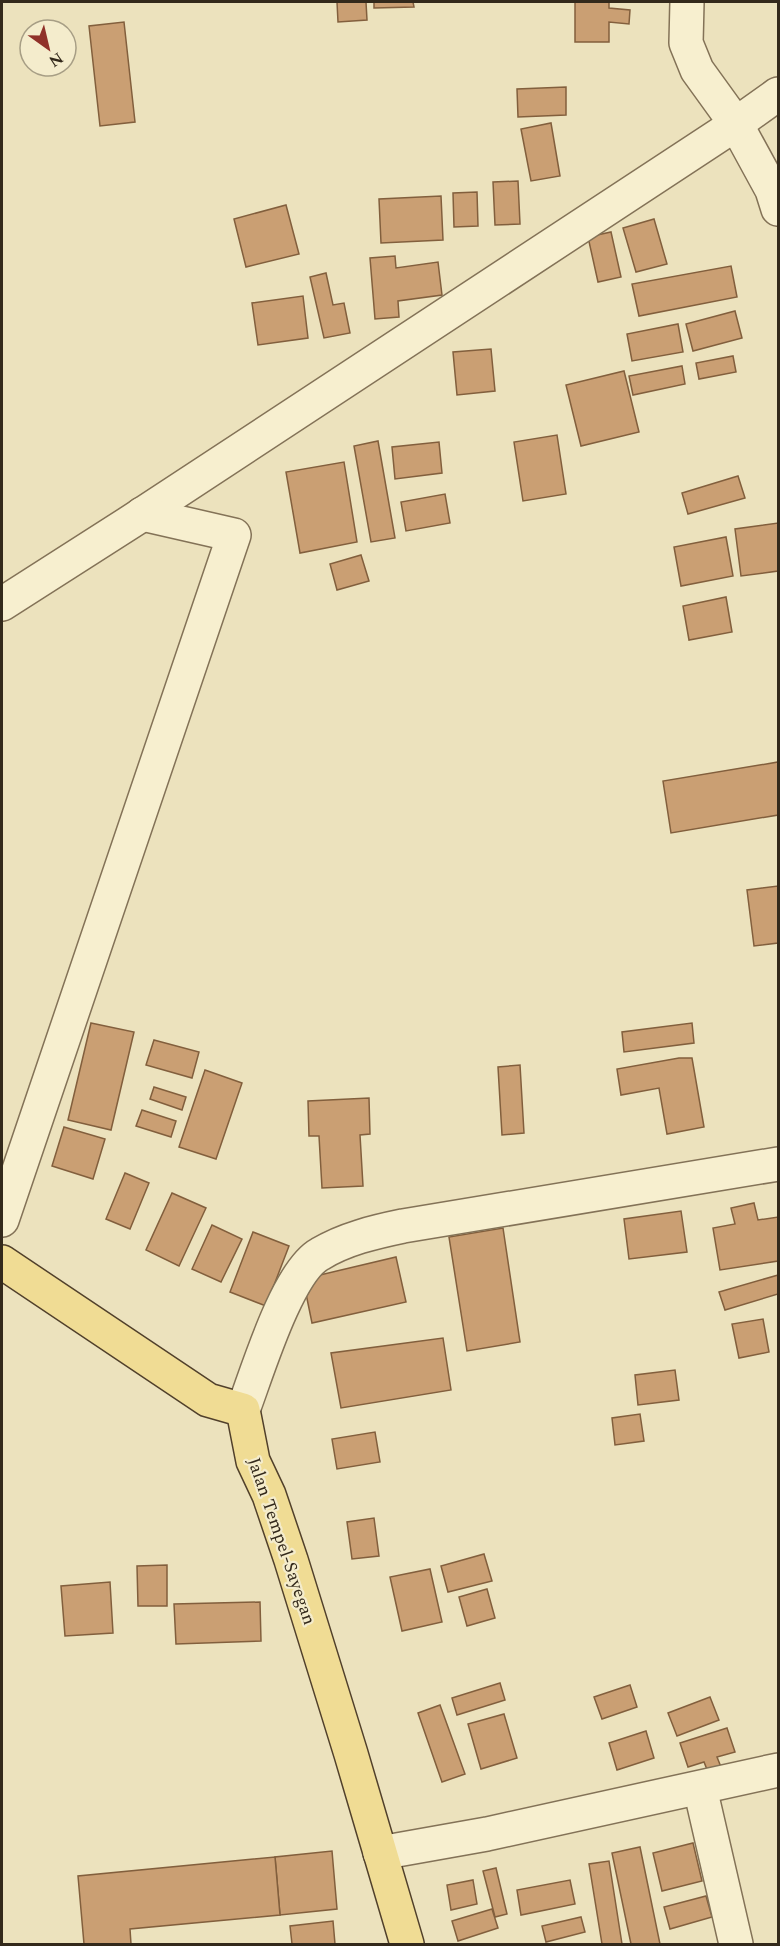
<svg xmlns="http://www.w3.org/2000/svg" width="780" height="1946" font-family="Spectral,serif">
<rect width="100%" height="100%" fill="#ece2bd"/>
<!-- building -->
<g fill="#ca9f73" stroke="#825f3d" stroke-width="1.5">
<path d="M337 2H366L367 20 338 22Z"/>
<path d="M374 2H413L414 7 374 8Z"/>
<path d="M575 2H609V8L630 10 629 24 609 22V42H575Z"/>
<path d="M124 22 135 122 100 126 89 26Z"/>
<path d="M566 87V115L518 117 517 89Z"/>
<path d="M551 123 560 176 531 181 521 129Z"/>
<path d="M518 181 520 224 495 225 493 182Z"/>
<path d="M477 192 478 226 454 227 453 193Z"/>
<path d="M441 196 443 240 381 243 379 199Z"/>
<path d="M286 205 299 254 246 267 234 219Z"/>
<path d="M654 219 667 264 636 272 623 228Z"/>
<path d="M611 232 621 277 598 282 588 237Z"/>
<path d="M395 256 396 268 438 262 442 295 398 301 399 317 375 319 370 258Z"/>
<path d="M731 266 737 297 639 316 632 284Z"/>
<path d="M326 273 333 305 344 303 350 333 324 338 310 277Z"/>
<path d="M303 296 308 338 258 345 252 303Z"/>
<path d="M735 311 742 338 693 351 686 324Z"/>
<path d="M678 324 683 352 632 361 627 334Z"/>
<path d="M491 349 495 391 457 395 453 352Z"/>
<path d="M733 356 736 372 699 379 696 363Z"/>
<path d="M682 366 685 384 633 395 629 376Z"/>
<path d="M624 371 639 432 581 446 566 385Z"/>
<path d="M557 435 566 494 523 501 514 442Z"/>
<path d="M378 441 395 538 371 542 354 446Z"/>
<path d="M439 442 442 473 395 479 392 447Z"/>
<path d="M344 462 357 542 300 553 286 472Z"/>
<path d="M738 476 745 498 688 514 682 493Z"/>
<path d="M445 494 450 523 406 531 401 502Z"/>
<path d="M778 523V571L741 576 735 529Z"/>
<path d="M726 537 733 576 681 586 674 547Z"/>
<path d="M361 555 369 581 337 590 330 564Z"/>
<path d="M726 597 732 632 689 640 683 606Z"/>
<path d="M778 762V815L671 833 663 781Z"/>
<path d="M778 886V943L754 946 747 890Z"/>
<path d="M91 1023 134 1032 111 1130 68 1120Z"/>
<path d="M692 1023 694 1043 624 1052 622 1032Z"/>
<path d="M154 1040 199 1052 192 1078 146 1065Z"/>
<path d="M679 1058H692L704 1127 667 1134 659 1088 621 1095 617 1069Z"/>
<path d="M520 1065 524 1133 502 1135 498 1067Z"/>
<path d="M205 1070 242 1083 216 1159 179 1147Z"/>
<path d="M154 1087 186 1097 182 1110 150 1099Z"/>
<path d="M369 1098 370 1134 360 1135 363 1186 322 1188 319 1136H309L308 1101Z"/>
<path d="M142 1110 176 1121 171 1137 136 1126Z"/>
<path d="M64 1127 105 1139 93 1179 52 1166Z"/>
<path d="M125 1173 149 1183 130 1229 106 1219Z"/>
<path d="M172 1193 206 1208 179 1266 146 1250Z"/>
<path d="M754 1203 758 1220 778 1217V1261L720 1270 713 1228 735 1224 731 1208Z"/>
<path d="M681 1211 687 1252 629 1259 624 1219Z"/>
<path d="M212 1225 242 1239 221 1282 192 1269Z"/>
<path d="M503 1228 520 1342 467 1351 449 1237Z"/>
<path d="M253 1232 289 1246 266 1306 230 1292Z"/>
<path d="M396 1257 406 1302 312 1323 303 1279Z"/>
<path d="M778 1275V1294L725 1310 719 1292Z"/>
<path d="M763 1319 769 1352 739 1358 732 1324Z"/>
<path d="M443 1338 451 1390 341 1408 331 1353Z"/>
<path d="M675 1370 679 1400 638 1405 635 1375Z"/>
<path d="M640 1414 644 1441 615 1445 612 1418Z"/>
<path d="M375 1432 380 1462 337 1469 332 1439Z"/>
<path d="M374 1518 379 1556 352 1559 347 1522Z"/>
<path d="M484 1554 492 1581 448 1592 441 1566Z"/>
<path d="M167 1565V1606H138L137 1566Z"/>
<path d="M430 1569 442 1622 402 1631 390 1577Z"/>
<path d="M110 1582 113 1633 65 1636 61 1586Z"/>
<path d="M487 1589 495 1618 467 1626 459 1597Z"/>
<path d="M260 1602 261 1641 176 1644 174 1604Z"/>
<path d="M500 1683 505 1700 457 1715 452 1698Z"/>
<path d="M630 1685 637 1707 602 1719 594 1697Z"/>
<path d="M710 1697 719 1720 677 1736 668 1713Z"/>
<path d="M440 1705 465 1774 442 1782 418 1713Z"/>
<path d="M504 1714 517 1758 481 1769 468 1724Z"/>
<path d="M727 1728 735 1752 717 1757 723 1772 710 1777 704 1762 688 1767 680 1743Z"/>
<path d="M646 1731 654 1758 617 1770 609 1743Z"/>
<path d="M693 1843 702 1881 662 1891 653 1853Z"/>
<path d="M640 1847 660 1944H631L612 1853Z"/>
<path d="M332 1851 337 1909 280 1915 275 1857Z"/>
<path d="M275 1857 280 1915 130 1929 131 1944H84L78 1876Z"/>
<path d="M609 1861 622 1944H602L589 1864Z"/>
<path d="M496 1868 507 1914 495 1917 483 1871Z"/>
<path d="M473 1880 477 1904 451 1910 447 1885Z"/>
<path d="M570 1880 575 1904 521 1915 517 1890Z"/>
<path d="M706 1896 712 1917 670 1929 664 1907Z"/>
<path d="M492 1909 498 1928 458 1941 452 1921Z"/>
<path d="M581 1917 585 1932 546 1942 542 1926Z"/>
<path d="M333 1921 335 1944H292L290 1926Z"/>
</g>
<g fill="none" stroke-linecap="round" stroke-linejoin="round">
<defs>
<g id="minor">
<path d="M687 2 686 43 697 70 736 124 772 190 778 209"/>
<path d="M2 604 135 519 736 124 778 94"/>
<path d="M2 1220 234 535 142 514"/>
<path d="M243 1410C257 1373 287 1272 320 1254 345 1239 374 1232 403 1226L778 1164"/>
<path d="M700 1788 736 1944"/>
<path d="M380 1853 487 1834 778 1770"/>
</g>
<path id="major" d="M2 1262 208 1400 243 1410 253 1461 269 1495 291 1560 351 1754 407 1944"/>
</defs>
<!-- minor casing -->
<use href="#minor" stroke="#837257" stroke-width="36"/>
<!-- major casing -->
<use href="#major" stroke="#51402b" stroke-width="36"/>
<!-- minor -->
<use href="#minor" stroke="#f7efcf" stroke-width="33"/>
<!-- major -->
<use href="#major" stroke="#f0dc94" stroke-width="33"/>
</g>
<g text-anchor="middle" stroke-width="4.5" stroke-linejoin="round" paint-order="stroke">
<!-- street labels -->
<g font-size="18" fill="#33291b" stroke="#f4eccc">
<text transform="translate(282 1541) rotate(71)" y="6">Jalan Tempel-Sayegan</text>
</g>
</g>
<!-- border -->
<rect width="780" height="1946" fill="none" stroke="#33291b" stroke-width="6"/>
<!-- north arrow -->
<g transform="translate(48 48) rotate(146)"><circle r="28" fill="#f4eccc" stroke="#a79e85" stroke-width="1.5"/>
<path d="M0-4.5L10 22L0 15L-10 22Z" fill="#903129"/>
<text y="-9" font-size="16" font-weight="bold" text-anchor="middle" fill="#33291b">N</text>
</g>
</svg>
